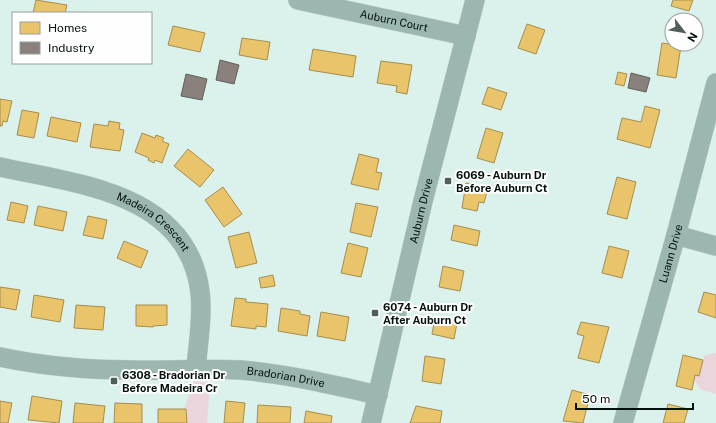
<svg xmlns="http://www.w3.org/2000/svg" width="716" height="423" font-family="'Public Sans',sans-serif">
<rect width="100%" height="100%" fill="#dbf1eb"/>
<!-- green -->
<g fill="#ead5dc">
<path d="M716 353V394L700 389 694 379 705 355Z"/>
<path d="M194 381 210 383 207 423H179Z"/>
</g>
<!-- homes -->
<g fill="#e9c46a" stroke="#a48e4e">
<path d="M36 0 67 5 65 13H33Z"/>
<path d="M673 0H693L689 11 671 6Z"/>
<path d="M527 24 545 30 536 54 518 48Z"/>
<path d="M173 26 205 33 200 52 168 45Z"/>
<path d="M242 38 270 42 267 60 239 55Z"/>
<path d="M662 43 681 46 676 78 657 75Z"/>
<path d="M313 49 356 56 353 77 309 70Z"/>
<path d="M381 61 412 65 407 94 396 92 397 86 377 83Z"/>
<path d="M618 72 627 74 624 86 615 84Z"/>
<path d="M488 87 507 93 501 110 482 104Z"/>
<path d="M0 99 12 101 7 122 3 121 2 126H0Z"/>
<path d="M645 106 660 110 650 148 617 139 622 118 641 122Z"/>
<path d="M22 110 39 113 34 138 17 135Z"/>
<path d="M51 117 81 123 77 142 47 136Z"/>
<path d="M109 121 120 123 119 129 124 130 120 151 90 147 94 124 108 126Z"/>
<path d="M486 128 503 133 494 163 477 158Z"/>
<path d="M142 133 155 138 156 135 164 138 162 141 169 144 162 163 155 160 154 163 148 160 149 158 135 152Z"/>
<path d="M188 149 214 170 200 187 174 166Z"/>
<path d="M359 154 379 159 376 172 382 173 378 190 351 184Z"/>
<path d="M617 177 636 182 627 219 607 214Z"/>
<path d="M466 183 488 188 484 203 479 202 477 211 462 208Z"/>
<path d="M223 187 242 214 224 227 205 200Z"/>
<path d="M11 202 28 206 24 223 7 220Z"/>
<path d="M356 203 378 207 371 237 350 232Z"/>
<path d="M38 206 67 212 63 231 34 225Z"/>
<path d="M88 216 107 220 103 239 83 235Z"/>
<path d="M454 225 480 231 477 246 451 240Z"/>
<path d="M249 232 257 263 236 268 228 237Z"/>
<path d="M124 241 148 251 141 268 117 258Z"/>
<path d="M348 243 368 248 361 277 341 273Z"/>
<path d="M609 246 629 251 622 278 602 273Z"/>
<path d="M443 266 464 271 460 291 439 287Z"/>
<path d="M273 275 275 286 261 288 259 278Z"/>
<path d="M0 287 20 290 16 310 0 307Z"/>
<path d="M704 292 716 295V318L698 312Z"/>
<path d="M34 295 64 300 60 322 31 317Z"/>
<path d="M235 298 246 299V302L268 304 266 327 256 326V329L231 326Z"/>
<path d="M76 305 105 307 103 330 74 328Z"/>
<path d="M136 305H167V325L153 326V327L136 326Z"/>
<path d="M281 308 300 311V314L310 316 307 336 278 331Z"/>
<path d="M321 312 349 317 345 341 317 336Z"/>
<path d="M435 318 457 323 454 339 432 334Z"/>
<path d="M581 322 609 327 599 363 578 358 584 336 577 334Z"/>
<path d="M683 355 703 360 699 376 695 375 692 390 676 386Z"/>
<path d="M425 356 445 359 441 384 422 381Z"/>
<path d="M572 390 590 395 583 423 563 421Z"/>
<path d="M32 396 62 401 59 423 28 420Z"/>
<path d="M0 401 12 403 8 423H0Z"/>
<path d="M226 401 245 403 243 423H224Z"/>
<path d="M75 403 105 406 103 423H73Z"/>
<path d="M115 403 142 404V423H114Z"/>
<path d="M668 404 688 409 684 423H663Z"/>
<path d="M258 405 291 407 290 423H257Z"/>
<path d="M416 406 442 411 440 423H410Z"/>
<path d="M158 409H186L187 423H158Z"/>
<path d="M306 411 332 416 331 423H304Z"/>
</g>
<!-- industry -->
<g fill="#8a817c" stroke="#625f5b">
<path d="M220 60 239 65 234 84 216 80Z"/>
<path d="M631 73 650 78 646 92 628 88Z"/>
<path d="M186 74 207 79 202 100 181 96Z"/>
</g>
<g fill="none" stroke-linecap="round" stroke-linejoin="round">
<defs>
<g id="street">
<path id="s1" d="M298 0 466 36"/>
<path id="s2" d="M0 167C78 184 188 193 200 292 203 317 198 344 196 368"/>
<path d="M676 235 716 246"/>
<path id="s3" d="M0 357C43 366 88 370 132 370 169 371 205 368 241 370 287 374 333 385 378 395"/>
<path id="s4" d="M371 423 423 201 475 0"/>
<path id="s5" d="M623 423 676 235 716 83"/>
</g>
</defs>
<!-- street casing -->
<use href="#street" stroke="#bacbc7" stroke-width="20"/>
<!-- street -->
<use href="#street" stroke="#9cb6b0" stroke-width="19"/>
</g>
<!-- markers -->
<g fill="#4f5f5b" stroke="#fefefe" stroke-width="1.5">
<rect x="444" y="177" width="8" height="8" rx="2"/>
<rect x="371" y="309" width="8" height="8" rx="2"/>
<rect x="110" y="377" width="8" height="8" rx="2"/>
</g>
<g text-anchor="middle" stroke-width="4" stroke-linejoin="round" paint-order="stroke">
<!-- street labels -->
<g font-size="11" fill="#03110e" stroke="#fefefe">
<text dy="4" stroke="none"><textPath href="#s1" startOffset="98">Auburn Court</textPath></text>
<text dy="4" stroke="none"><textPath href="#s4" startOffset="218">Auburn Drive</textPath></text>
<text dy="4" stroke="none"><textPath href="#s2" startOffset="166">Madeira Crescent</textPath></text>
<text dy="4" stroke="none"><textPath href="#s5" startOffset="176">Luann Drive</textPath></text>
<text dy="4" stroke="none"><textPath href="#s3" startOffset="287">Bradorian Drive</textPath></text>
</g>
<!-- poi labels -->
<g font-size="11" font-weight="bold" fill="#03110e" stroke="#fefefe" text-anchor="start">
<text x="456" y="179">6069 - Auburn Dr<tspan x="456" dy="13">Before Auburn Ct</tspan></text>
<text x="383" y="311">6074 - Auburn Dr<tspan x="383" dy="13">After Auburn Ct</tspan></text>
<text x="122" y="379">6308 - Bradorian Dr<tspan x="122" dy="13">Before Madeira Cr</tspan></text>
</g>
</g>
<!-- legend -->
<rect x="12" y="12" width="140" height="52" fill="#fefefe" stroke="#9a9f9e"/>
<rect x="20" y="22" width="20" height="12" fill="#e9c46a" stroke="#9a9f9e"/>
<text x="48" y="32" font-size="12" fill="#03110e">Homes</text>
<rect x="20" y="42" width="20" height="12" fill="#8a817c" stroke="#9a9f9e"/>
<text x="48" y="52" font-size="12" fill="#03110e">Industry</text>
<!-- north arrow -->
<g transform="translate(684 32) rotate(121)"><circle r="19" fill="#fefefe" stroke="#9a9f9e"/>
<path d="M0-3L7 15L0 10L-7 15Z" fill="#4f5f5b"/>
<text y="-6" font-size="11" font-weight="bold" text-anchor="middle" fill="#03110e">N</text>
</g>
<!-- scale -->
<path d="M576 403v6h117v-6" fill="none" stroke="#03110e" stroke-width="2"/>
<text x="582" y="403" font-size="12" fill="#03110e" stroke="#fefefe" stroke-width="3" paint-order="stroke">50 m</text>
</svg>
